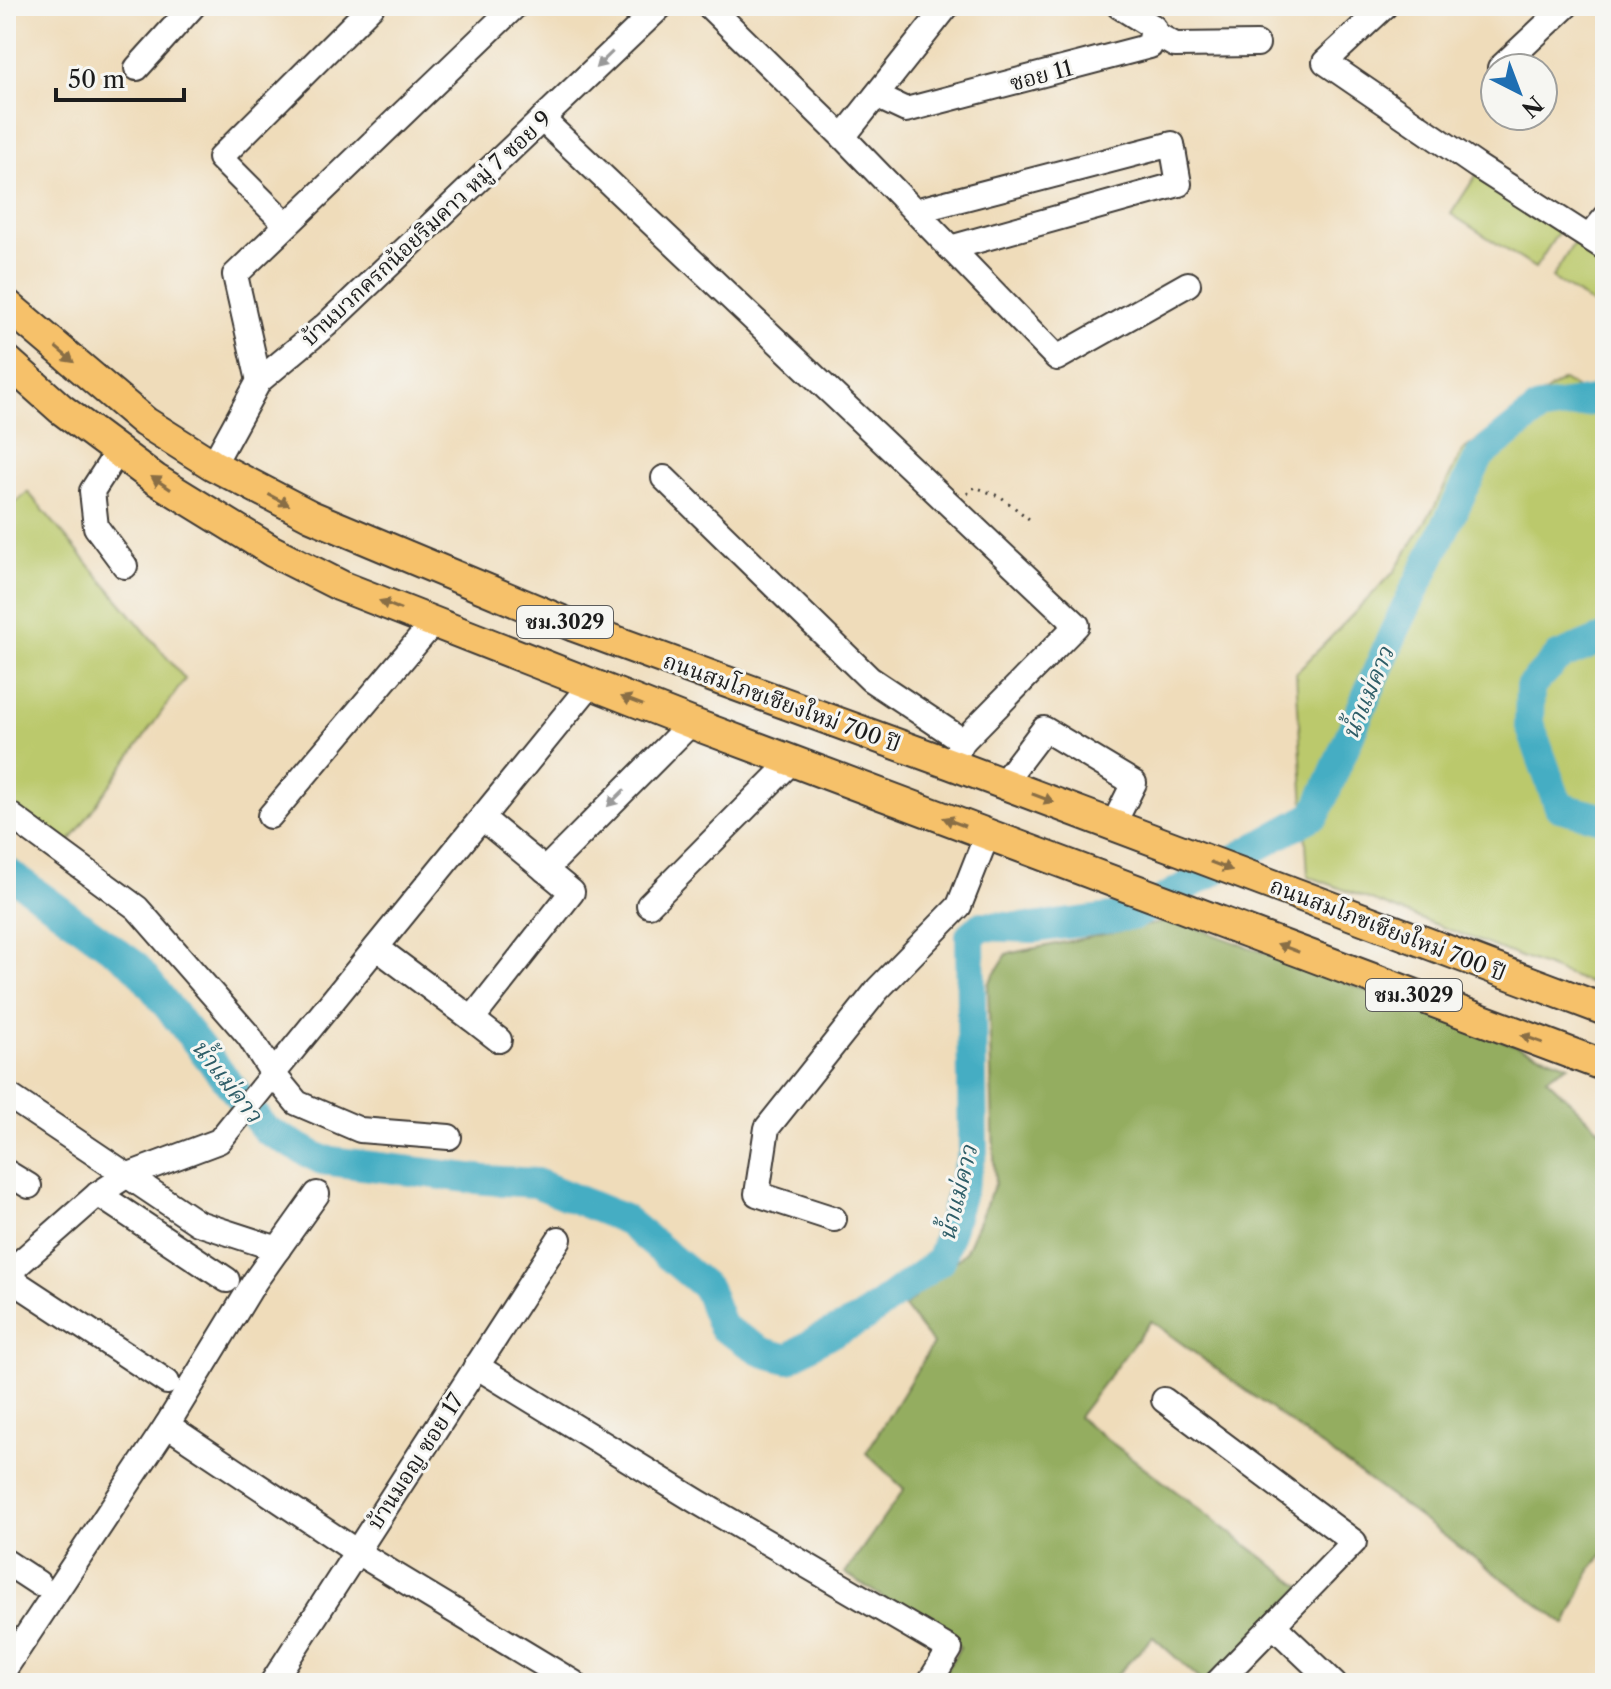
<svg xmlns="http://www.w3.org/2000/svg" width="1611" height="1689" font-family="'Libre Caslon Text','Noto Serif Thai',serif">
<rect width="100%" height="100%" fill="#f6f6f2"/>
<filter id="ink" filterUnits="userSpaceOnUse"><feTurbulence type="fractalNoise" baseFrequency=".0125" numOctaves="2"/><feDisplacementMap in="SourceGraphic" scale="16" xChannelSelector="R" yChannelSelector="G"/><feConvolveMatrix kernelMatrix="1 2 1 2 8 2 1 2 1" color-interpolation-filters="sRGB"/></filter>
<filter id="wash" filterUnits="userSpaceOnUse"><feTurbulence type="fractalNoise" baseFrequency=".006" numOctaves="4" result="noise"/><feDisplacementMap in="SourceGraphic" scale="32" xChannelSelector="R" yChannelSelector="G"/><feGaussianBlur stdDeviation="1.8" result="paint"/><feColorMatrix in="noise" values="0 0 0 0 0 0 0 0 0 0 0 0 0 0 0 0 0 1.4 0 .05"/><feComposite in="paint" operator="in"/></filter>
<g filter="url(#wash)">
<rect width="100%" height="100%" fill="#efdcba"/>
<!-- green -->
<g fill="#bbc96c" stroke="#6c7244" stroke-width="2">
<path d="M1477 174 1561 228 1535 268 1451 214Z"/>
<path d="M1575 241 1605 259V312L1552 278Z"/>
<path d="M1563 380 1605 406V989L1308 876 1296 673 1394 572 1435 506 1462 451Z"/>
<path d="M28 492 185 679 66 847 6 800V511Z"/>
</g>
<!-- forest -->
<path fill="#94ad60" stroke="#58643e" stroke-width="2" d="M1175 920 1569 1065 1546 1078 1605 1135V1552L1591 1569 1566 1625 1151 1321 1078 1417 1302 1587 1211 1683H1204L1153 1637 1109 1683H938L960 1647 845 1573 904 1489 866 1453 933 1344 904 1307 965 1253 995 1184 988 984 1007 954Z"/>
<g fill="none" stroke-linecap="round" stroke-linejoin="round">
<!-- river -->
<g stroke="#44adc3" stroke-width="30">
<path d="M1605 638 1558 657 1530 687 1529 723 1559 807 1605 819"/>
<path d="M6 871 135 965 266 1130 322 1160 485 1180 536 1183 624 1219 707 1288 722 1327 763 1352 788 1359 817 1340 862 1319 941 1260 973 1151 970 936 982 926 1034 928 1135 915 1316 814 1394 632 1480 456 1539 409 1605 399"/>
</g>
</g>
</g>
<g filter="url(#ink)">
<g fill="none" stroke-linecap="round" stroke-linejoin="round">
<defs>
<g id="minor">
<path d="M709 6 843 137 1057 358 1188 284"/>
<path d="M1385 6 1325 62 1477 166 1605 248"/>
<path d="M1152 32 1175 45 1257 44"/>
<path d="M137 68 193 6"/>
<path d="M1500 68 1566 6"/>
<path d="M876 96 906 110 1150 46 1153 27 1119 6"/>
<path d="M542 119 1077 625 963 741 951 764"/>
<path d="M843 137 947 6"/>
<path d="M915 211 1172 144 1179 184 950 248"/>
<path d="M286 224 220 158 372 6"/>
<path d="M1589 237 1605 218"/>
<path d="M259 381 235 275 515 6"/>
<path d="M118 451 92 491 96 527 125 566"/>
<path d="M213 465 259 381 326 325 661 6"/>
<path d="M664 478 870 679 963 741"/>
<path d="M1003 783 1044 729 1134 783 1113 825"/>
<path d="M6 812 137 908 249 1036 273 1074 219 1141 126 1176 98 1194 6 1275"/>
<path d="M270 816 433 623"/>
<path d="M545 870 691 723"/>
<path d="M649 905 793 760"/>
<path d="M377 948 472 1019 572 892 482 818"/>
<path d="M472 1019 499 1040"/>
<path d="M6 1094 198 1223 278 1249"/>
<path d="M449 1137 360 1130 297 1103 273 1074 590 685"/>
<path d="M6 1172 29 1186"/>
<path d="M98 1194 227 1280"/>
<path d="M834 1219 757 1194 767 1128 878 989 959 906 987 835"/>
<path d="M6 1276 167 1382"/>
<path d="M476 1366 698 1502 950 1649 929 1683"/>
<path d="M1164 1400 1354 1542 1217 1683"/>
<path d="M167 1425 357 1552 574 1683"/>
<path d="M6 1562 38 1583"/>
<path d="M1274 1626 1334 1683"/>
<path d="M6 1667 167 1425 255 1281 317 1194"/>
<path d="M272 1683 559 1239"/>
</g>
<g id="major">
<path d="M6 304 145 422 213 465 311 516 574 626 951 764 1605 1010"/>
<path d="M6 360 61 409 155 479 272 551 341 586 691 723 1605 1066"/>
</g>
</defs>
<!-- minor casing -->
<use href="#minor" stroke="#3c3934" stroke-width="28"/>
<!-- major casing -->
<use href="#major" stroke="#3c3934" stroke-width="34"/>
<!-- path -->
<path stroke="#3c3934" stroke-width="3" stroke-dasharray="2 6" stroke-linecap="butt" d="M967 494 975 487 1001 497 1029 519"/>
<!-- minor -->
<use href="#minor" stroke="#fff" stroke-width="24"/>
<!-- major -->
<use href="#major" stroke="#f6c16b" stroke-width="30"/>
</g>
<!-- one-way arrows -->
<defs><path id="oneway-solid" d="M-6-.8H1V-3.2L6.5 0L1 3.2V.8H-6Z" transform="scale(2)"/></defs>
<g fill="#999">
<use href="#oneway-solid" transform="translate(604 60) rotate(136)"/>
<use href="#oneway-solid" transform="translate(616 798) rotate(135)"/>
</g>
<g fill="#896e44">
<use href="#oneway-solid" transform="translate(65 355) rotate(40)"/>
<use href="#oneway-solid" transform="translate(161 483) rotate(-147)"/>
<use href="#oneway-solid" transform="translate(279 500) rotate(28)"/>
<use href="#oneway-solid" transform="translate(390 605) rotate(-158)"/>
<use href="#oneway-solid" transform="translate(632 701) rotate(-159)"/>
<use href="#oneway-solid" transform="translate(1043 798) rotate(21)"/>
<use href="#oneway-solid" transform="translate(954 822) rotate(-159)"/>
<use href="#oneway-solid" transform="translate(1221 866) rotate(21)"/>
<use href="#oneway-solid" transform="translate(1288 948) rotate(-159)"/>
<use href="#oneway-solid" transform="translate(1532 1039) rotate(-160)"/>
</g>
</g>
<g text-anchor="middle" stroke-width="6" stroke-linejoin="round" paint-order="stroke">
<!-- shield labels -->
<g fill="#f6f6f2" stroke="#5d5d5c" stroke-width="2">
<rect x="517" y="606" width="96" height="32" rx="6"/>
<rect x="1366" y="979" width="96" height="32" rx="6"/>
</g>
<g font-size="20" font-weight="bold" fill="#1c1c1c">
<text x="565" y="629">ชม.3029</text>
<text x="1414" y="1002">ชม.3029</text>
</g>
<!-- street labels -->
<g font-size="22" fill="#1c1c1c" stroke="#f6f6f2">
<text transform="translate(1041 75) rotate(-15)" y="8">ซอย 11</text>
<text transform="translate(426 228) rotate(-43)" y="8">บ้านบวกครกน้อยริมคาว หมู่ 7 ซอย 9</text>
<text transform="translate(782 702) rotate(20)" y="8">ถนนสมโภชเชียงใหม่ 700 ปี</text>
<text transform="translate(1388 929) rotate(21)" y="8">ถนนสมโภชเชียงใหม่ 700 ปี</text>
<text transform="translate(415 1461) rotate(-57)" y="8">บ้านมอญ ซอย 17</text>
</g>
<!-- water labels -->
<g font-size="24" font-style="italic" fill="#2e5d67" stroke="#f6f6f2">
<text transform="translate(1368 693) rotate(-67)" y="8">น้ำแม่คาว</text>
<text transform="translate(227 1081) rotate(52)" y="8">น้ำแม่คาว</text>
<text transform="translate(958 1193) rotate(-76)" y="8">น้ำแม่คาว</text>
</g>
</g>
<!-- margin -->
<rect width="1611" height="1689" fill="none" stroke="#f6f6f2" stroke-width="32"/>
<!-- north arrow -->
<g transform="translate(1519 92) rotate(138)"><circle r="38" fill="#f6f6f2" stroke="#9f9f9c" stroke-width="2"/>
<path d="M0-6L14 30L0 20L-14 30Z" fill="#1f6fb2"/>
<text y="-12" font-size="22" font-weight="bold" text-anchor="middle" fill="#1c1c1c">N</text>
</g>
<!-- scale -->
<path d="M56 88v12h128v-12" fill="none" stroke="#1c1c1c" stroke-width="4"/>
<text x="68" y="88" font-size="24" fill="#1c1c1c" stroke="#f6f6f2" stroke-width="6" paint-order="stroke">50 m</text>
</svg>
